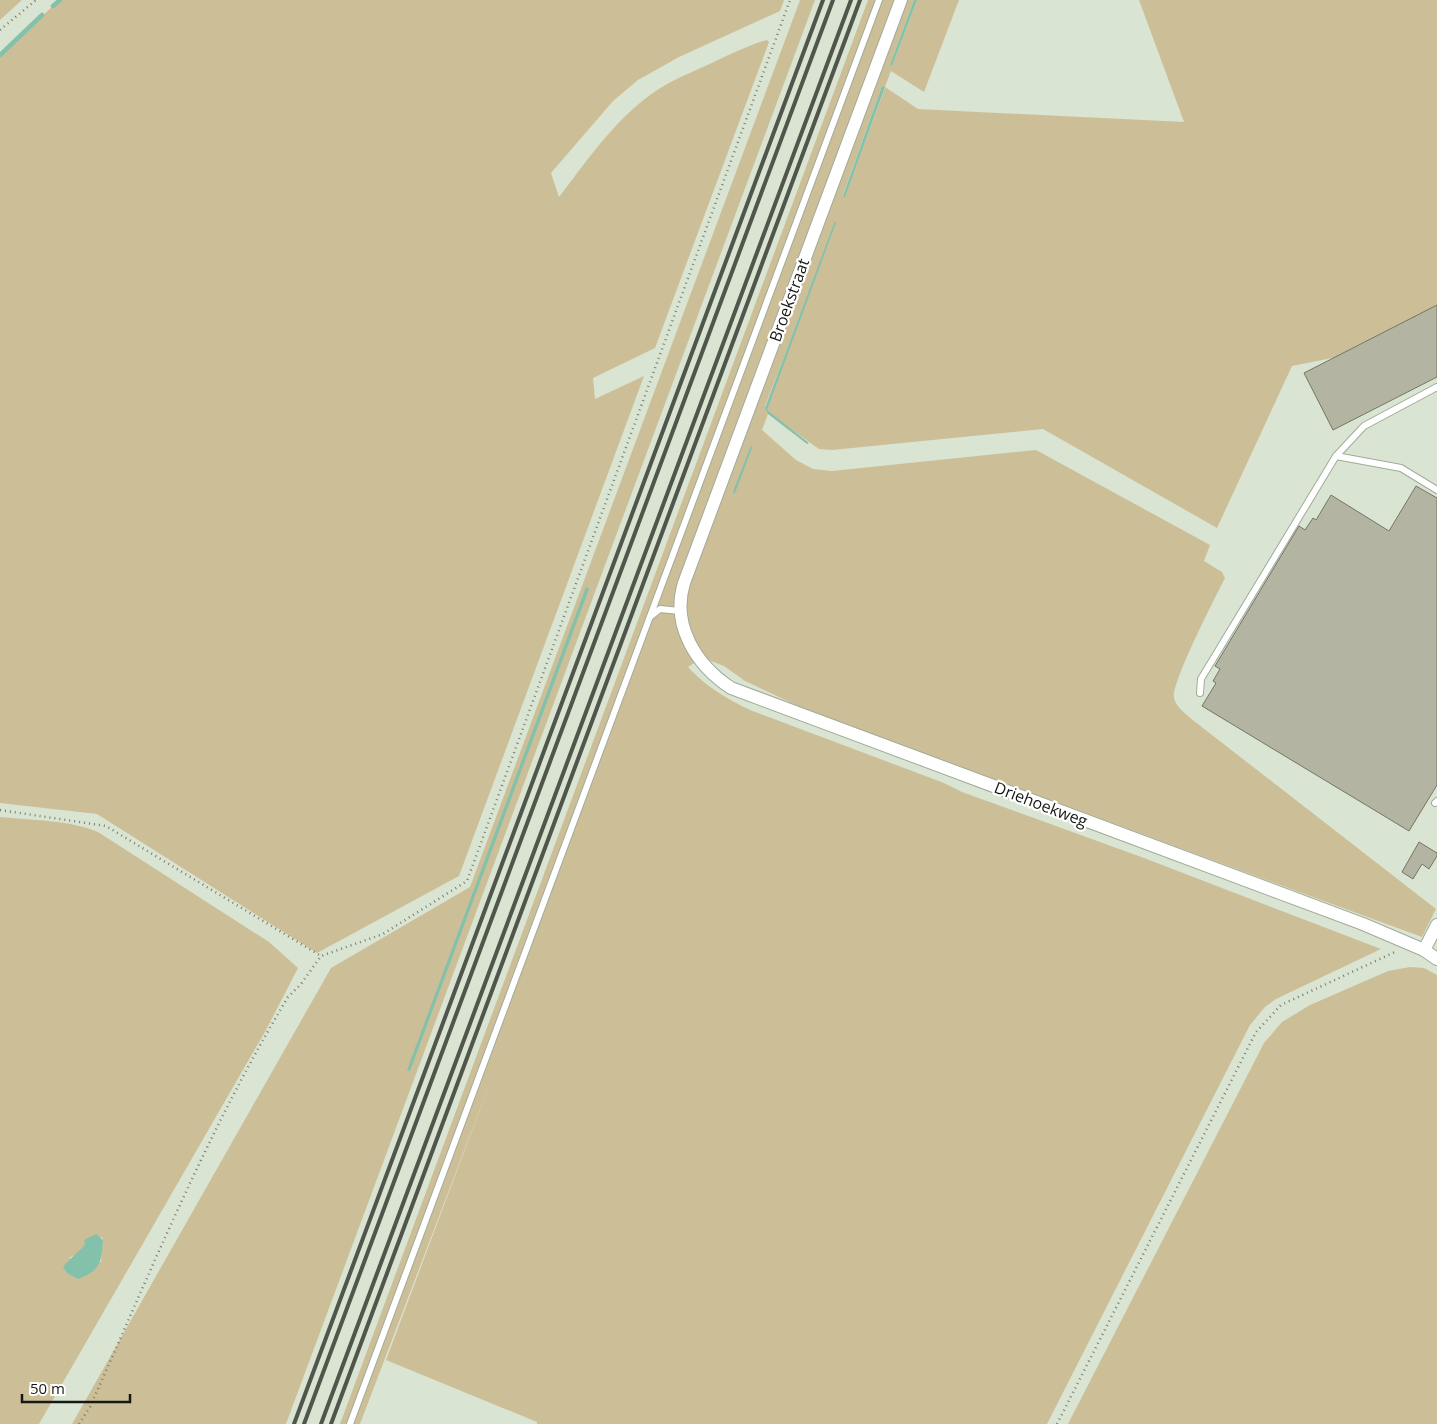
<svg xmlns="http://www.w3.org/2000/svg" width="1437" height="1424" font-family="'Open Sans',sans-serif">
<rect width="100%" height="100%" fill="#dae4d2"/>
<!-- green -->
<g fill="#ccbf98" fill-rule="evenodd">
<path d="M0 0H22L0 20Z"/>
<path d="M59 0H784L780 11 679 57 638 80 613 101 551 173 559 197C586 162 613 122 650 95 669 81 692 72 714 62 731 54 749 45 767 40L769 42 655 348 593 378 595 399 644 376 459 876 317 953 97 814 0 803V57Z"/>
<path d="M800 0H815L286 1424H72L331 968 470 887Z"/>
<path d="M868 0H898L680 583 696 662 688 667C705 686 727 699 750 710L944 783 962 792 1144 858 1381 949 1276 999 1265 1007 1250 1025 1047 1424H537V1422L386 1360 494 1072 360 1424H340Z"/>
<path d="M904 0H914L890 65 892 66 917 0H959L924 92 891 71 885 87 918 109 1184 122 1139 0H1437V337L1292 366 1217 528 1043 429 832 450 819 449 767 412V407L836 223 765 406 768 414 762 430 796 460 813 469 832 471 1036 450 1210 545 1204 561 1222 572 1225 578C1216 596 1171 683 1174 698 1177 710 1194 720 1203 728L1436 909 1422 937 815 714 745 681 724 666 703 658 690 636 683 601ZM882 86 885 88 845 196 843 195Z"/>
<path d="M0 817C31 820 70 820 98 832L269 942 298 968 266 1030 39 1424H0ZM102 1237 103 1240 101 1262 69 1258 78 1253 85 1244Z"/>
<path d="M1410 967 1424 968 1437 975V1424H1068L1264 1043 1282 1022 1310 1005 1388 971Z"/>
</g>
<!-- water -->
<g fill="#83c1ab">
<path d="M914 0H917L892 66 890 65Z"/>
<path d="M882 86 885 87 845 197 843 196Z"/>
<path d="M835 221 836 223 767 410 809 443 807 444 768 414 765 408Z"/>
<path d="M752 446V448L735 493H733L734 489 750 448Z"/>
<path d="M586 587 589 589 410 1071 407 1070Z"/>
<path d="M96 1234 103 1240C102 1262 100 1271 78 1279L67 1273 63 1267C70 1258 78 1253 85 1244L84 1240Z"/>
</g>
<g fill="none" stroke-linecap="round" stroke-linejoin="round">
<!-- stream -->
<g stroke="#83c1ab" stroke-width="4.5">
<path d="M53 6 60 0"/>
<path d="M0 55 42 15"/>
</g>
</g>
<!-- building -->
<g fill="#b3b5a2" stroke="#747664">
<path d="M1437 305V377L1333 430 1304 373Z"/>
<path d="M1416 486 1437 498V785L1409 831 1202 706 1216 683 1213 681 1220 669 1215 666 1299 526 1305 530 1313 518 1316 520 1331 495 1389 531Z"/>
<path d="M1419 842 1437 853V856L1429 869 1422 864 1413 879 1402 872Z"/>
</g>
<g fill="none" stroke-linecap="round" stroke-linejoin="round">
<defs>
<g id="service">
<path d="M1336 456 1364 426 1437 387"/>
<path d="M650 617 660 609 680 611"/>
<path d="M1200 693 1201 679 1336 456 1401 468 1437 490"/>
<path d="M1435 803 1437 801"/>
<path d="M350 1424 879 0"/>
</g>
<g id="minor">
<path d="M901 0 684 583C671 625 696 665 731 688L1363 924 1424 950 1437 959"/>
<path d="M1424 950 1437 925"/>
</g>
</defs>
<!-- service casing -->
<use href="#service" stroke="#a1ab9a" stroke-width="8"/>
<!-- minor casing -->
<use href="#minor" stroke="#a1ab9a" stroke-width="14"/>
<!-- path -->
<g stroke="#777d71" stroke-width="2.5" stroke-dasharray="1 4" stroke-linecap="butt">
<path d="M0 30 36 0"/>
<path d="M0 810 106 826 321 956"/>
<path d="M79 1424 90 1407C152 1268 210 1126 288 997L301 984 321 956 383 934 467 881 790 0"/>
<path d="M1057 1424 1256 1032 1281 1005 1395 952"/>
</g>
<!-- service -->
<use href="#service" stroke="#fff" stroke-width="6"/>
<!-- minor -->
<use href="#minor" stroke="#fff" stroke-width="12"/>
<!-- rail -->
<g stroke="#51564d" stroke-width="4">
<path d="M294 1424 823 0"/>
<path d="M304 1424 833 0"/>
<path d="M321 1424 851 0"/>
<path d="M331 1424 860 0"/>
</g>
</g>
<g text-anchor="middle" stroke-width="4.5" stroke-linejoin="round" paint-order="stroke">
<!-- street labels -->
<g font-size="16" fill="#161913" stroke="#fff">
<text transform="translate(789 300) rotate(-70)" y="6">Broekstraat</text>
<text transform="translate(1041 804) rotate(21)" y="6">Driehoekweg</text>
</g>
</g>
<!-- scale -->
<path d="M22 1394v8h108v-8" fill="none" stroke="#161913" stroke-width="2.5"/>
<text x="30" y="1394" font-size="15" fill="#161913" stroke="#ffffff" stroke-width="4" paint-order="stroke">50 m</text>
</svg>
